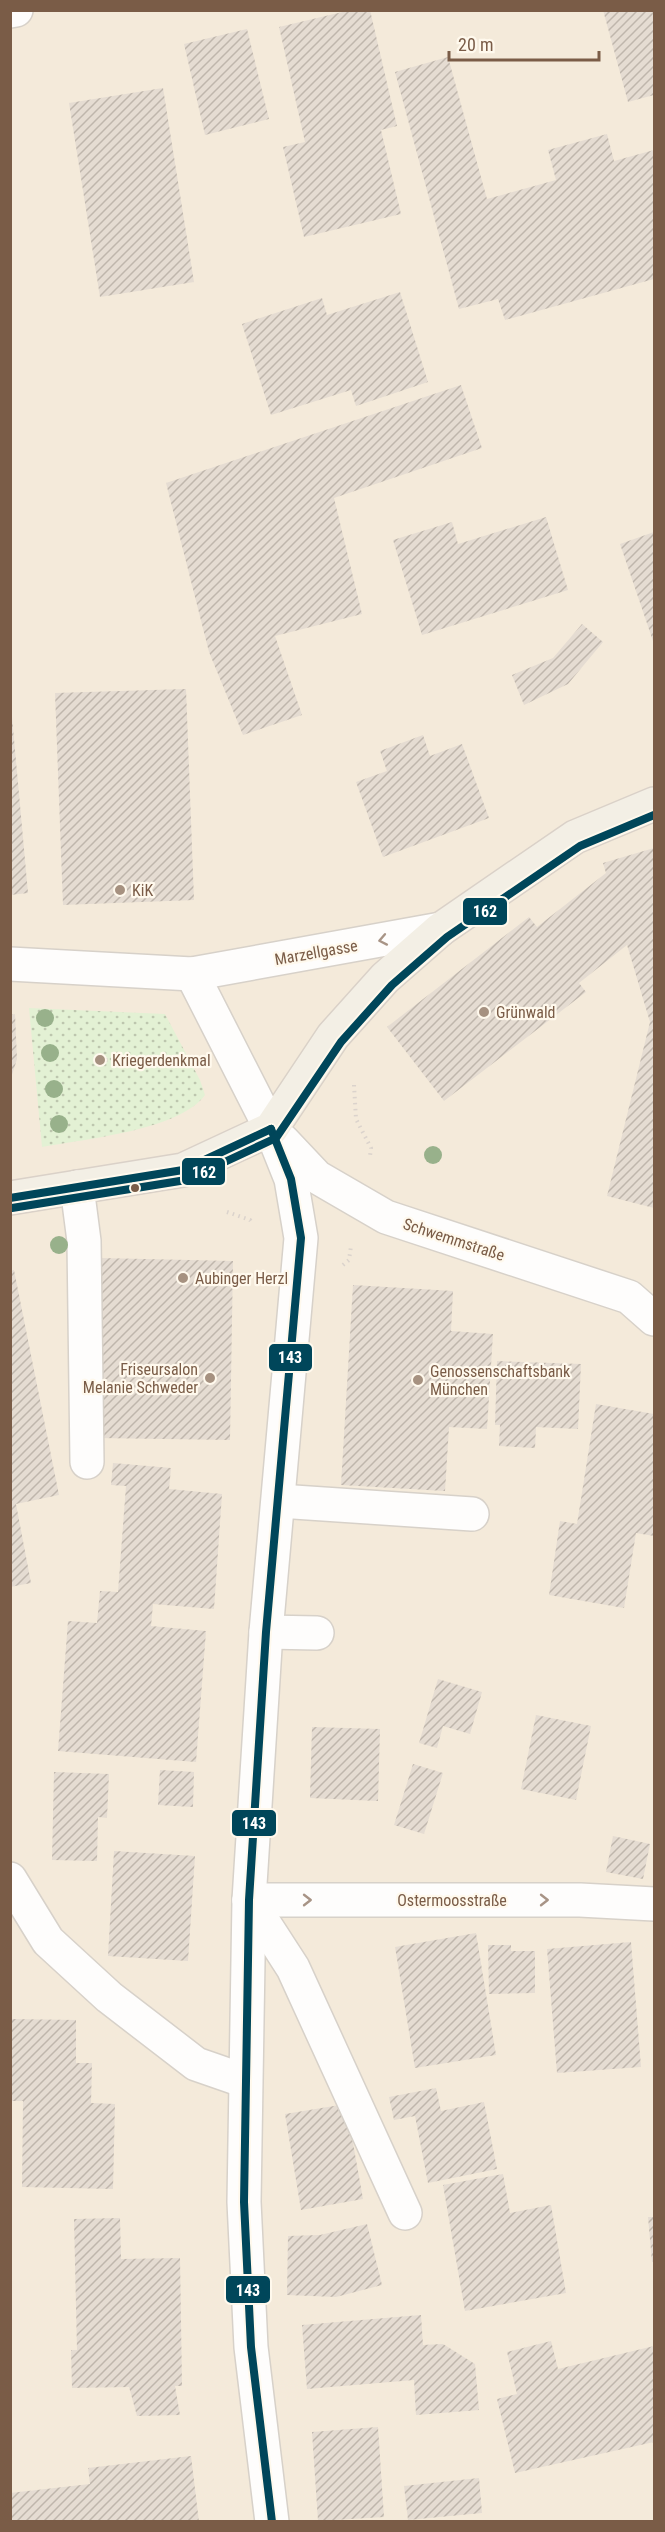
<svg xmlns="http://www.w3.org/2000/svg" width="665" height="2532" font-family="'Roboto Condensed',sans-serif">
<defs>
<pattern id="park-dots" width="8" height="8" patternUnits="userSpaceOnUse" patternTransform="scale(1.5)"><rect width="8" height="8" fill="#e3f1d4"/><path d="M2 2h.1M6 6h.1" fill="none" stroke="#bdc6ae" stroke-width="1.8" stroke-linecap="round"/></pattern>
<pattern id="building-hatch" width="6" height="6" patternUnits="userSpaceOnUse" patternTransform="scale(1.5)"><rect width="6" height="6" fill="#e5dcd2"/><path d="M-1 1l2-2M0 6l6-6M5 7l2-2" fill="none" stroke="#bfb6ac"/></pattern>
</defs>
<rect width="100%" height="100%" fill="#f8f4eb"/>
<!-- residential -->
<rect fill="#f4eada" x="11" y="11" width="643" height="2510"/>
<!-- park -->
<path fill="url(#park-dots)" d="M29 1008 165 1014 200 1080 205 1095C180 1130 85 1139 42 1147Z"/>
<!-- building -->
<g fill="url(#building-hatch)">
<path d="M351 10H370L397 126 381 130 401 214 304 237 283 147 305 142 279 27Z"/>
<path d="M603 10H654V95L628 102Z"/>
<path d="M247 29 269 119 205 135 184 44Z"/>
<path d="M448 57 487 199 556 180 548 150 607 134 614 161 654 150V279L505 320 498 299 459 309 395 72Z"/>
<path d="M163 88 194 282 100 297 69 103Z"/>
<path d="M400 292 428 382 356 406 351 390 271 415 242 324 322 298 327 315Z"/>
<path d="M461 385 482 448 334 498 362 614 275 636 302 715 243 735 209 652 166 483Z"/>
<path d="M546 517 568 590 422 635 393 540 452 522 458 544Z"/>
<path d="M654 532V644L620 544Z"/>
<path d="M582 624 603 642 568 684 524 705 512 675 553 658Z"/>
<path d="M186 689 194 900 63 905 55 693Z"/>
<path d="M10 695 28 893 10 895Z"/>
<path d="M423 735 430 756 462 744 489 818 383 857 356 782 387 771 380 751Z"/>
<path d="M654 848V1208L607 1196 650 1022 627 945 579 983 586 992 444 1101 387 1027 529 917 537 927 606 873 603 863Z"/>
<path d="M15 1014 17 1059 11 1078 10 1015Z"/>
<path d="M101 1258 233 1261 230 1440 98 1438Z"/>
<path d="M14 1270 59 1495 16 1504 31 1583 10 1587V1271Z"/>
<path d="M353 1285 453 1291 451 1331 493 1334 487 1429 449 1427 445 1491 341 1485Z"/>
<path d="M497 1361 581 1364 578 1429 536 1427 535 1448 499 1446 500 1425H495Z"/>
<path d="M596 1404 654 1414V1536L636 1533 624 1608 549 1595 560 1521 577 1524Z"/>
<path d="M113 1463 171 1468 169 1489 222 1494 214 1609 153 1604 151 1626 206 1631 196 1762 58 1751 68 1621 97 1623 100 1591 118 1592 126 1486 111 1485Z"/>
<path d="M438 1679 482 1692 470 1734 443 1726 437 1748 419 1743Z"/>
<path d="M536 1715 591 1726 576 1800 521 1789Z"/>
<path d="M312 1727 380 1729 378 1801 310 1798Z"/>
<path d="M413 1764 443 1773 424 1834 394 1825Z"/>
<path d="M160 1770 194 1772 193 1807 158 1805Z"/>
<path d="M54 1772 109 1774 107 1818 98 1817 97 1861 52 1860Z"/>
<path d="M613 1836 650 1844 643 1879 606 1872Z"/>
<path d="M114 1851 195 1856 188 1961 108 1956Z"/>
<path d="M476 1933 496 2055 415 2068 395 1947Z"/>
<path d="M631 1942 641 2067 557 2073 547 1949Z"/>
<path d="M488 1945H511V1951H535V1993L489 1994Z"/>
<path d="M10 2019 76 2020V2063H92L91 2103 115 2104 113 2189 22 2187 23 2101H10Z"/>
<path d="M436 2088 441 2111 484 2102 497 2169 428 2183 415 2116 394 2120 389 2097Z"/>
<path d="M346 2104 363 2199 301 2210 285 2114Z"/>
<path d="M503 2174 510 2213 551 2205 566 2293 465 2311 443 2185Z"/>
<path d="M648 2217H654V2262H652Z"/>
<path d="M120 2218 121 2259 180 2258 182 2386H175L180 2415 137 2416 129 2387 72 2388 71 2350H77L74 2219Z"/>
<path d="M367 2224 382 2285 336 2297 287 2295 288 2236 320 2235Z"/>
<path d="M421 2315 423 2345 443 2344 475 2364 479 2410 416 2415 414 2380 307 2389 302 2325Z"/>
<path d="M551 2341 558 2369 654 2346V2442L515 2473 497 2399 517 2394 507 2352Z"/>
<path d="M378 2427 384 2517 318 2521 312 2432Z"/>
<path d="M191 2456 199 2522H10V2493L90 2484 88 2468Z"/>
<path d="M479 2478 482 2513 408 2520 404 2486Z"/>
</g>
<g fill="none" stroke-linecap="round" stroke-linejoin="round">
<defs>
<g id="minor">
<path d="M10 11 16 10"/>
<path d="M10 964 192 974 441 929"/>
<path d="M192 974 271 1129 291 1179 301 1238 266 1632 249 1900 244 2202 251 2347 272 2522"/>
<path d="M283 1141 317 1177 386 1217 629 1297 654 1319"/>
<path d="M77 1187 84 1241 87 1462"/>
<path d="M279 1501 472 1514"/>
<path d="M266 1632 317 1633"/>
<path d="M10 1879 48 1941 109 1997 196 2064 245 2081"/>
<path d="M249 1900H580L654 1904"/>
<path d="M249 1900 293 1968 405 2213"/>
</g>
<path id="major" d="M10 1198 183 1170 271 1129 333 1036 385 978 441 929 575 837 654 804"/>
</defs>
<!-- minor casing -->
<use href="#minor" stroke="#d7d1c9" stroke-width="36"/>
<!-- major casing -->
<use href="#major" stroke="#dad1c8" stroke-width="36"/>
<!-- path -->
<g stroke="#dbd3cc" stroke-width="4" stroke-dasharray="1.5 4.5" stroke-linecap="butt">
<path d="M100 1060 186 1059"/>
<path d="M354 1085 356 1119 371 1148 370 1156"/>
<path d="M227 1212 250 1220 253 1224"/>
<path d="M343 1265 349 1260 351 1246"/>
</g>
<!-- minor -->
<use href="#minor" stroke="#fefdfc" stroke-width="33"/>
<!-- major -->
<use href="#major" stroke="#f3efe5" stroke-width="33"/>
<defs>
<g id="bus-1">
<path d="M271 1129 291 1179 301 1238 266 1632 249 1900 244 2202 251 2347 272 2522"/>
<path d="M10 1198 183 1170 271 1129"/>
</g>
<path id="bus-2" d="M12 1208 186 1180 276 1138 341 1042 392 985 447 937 580 846 654 815"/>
</defs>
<!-- bus-1 casing -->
<use href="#bus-1" stroke="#fff9ed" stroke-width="12"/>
<!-- bus-2 casing -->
<use href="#bus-2" stroke="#fff9ed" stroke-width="12"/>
<!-- bus-1 -->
<use href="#bus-1" stroke="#00465a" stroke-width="8"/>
<!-- bus-2 -->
<use href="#bus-2" stroke="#00465a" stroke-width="8"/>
</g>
<!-- trees -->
<g fill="#98b18b">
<circle cx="45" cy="1018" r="9"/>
<circle cx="50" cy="1053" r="9"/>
<circle cx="54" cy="1089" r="9"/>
<circle cx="59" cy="1124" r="9"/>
<circle cx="433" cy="1155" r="9"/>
<circle cx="59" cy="1245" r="9"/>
</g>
<!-- one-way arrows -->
<defs><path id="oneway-chevron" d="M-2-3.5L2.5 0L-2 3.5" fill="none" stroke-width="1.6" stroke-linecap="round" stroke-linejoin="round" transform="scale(1.5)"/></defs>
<g stroke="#a89486">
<use href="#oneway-chevron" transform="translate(383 940) rotate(169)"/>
<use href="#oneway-chevron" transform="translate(307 1900)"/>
<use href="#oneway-chevron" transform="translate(544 1900)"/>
</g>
<!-- markers -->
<g fill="#a69180" stroke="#fff9ed" stroke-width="2">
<circle cx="120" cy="890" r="6"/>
<circle cx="484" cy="1012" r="6"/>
<circle cx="100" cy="1060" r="6"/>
<circle cx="183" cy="1278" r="6"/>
<circle cx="210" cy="1378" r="6"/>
<circle cx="418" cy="1380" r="6"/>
</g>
<circle fill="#7a5c47" stroke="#fff9ed" stroke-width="2" cx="135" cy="1188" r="5"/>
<g text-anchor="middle" stroke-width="4.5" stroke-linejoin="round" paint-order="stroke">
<!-- poi labels -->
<g font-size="16" fill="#7a5c47" stroke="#fff9ed" text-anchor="start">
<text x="132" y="896">KiK</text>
<text x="496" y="1018">Grünwald</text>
<text x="112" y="1066">Kriegerdenkmal</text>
<text x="195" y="1284">Aubinger Herzl</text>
<text x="198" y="1375" text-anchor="end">Friseursalon<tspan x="198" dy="18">Melanie Schweder</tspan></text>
<text x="430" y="1377">Genossenschaftsbank<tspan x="430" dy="18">München</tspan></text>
</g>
<!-- street labels -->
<g font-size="16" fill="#7a5c47" stroke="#fff9ed">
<text transform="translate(316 952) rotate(-10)" y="6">Marzellgasse</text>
<text transform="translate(454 1239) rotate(18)" y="6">Schwemmstraße</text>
<text x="452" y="1906">Ostermoosstraße</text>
</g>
</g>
<g stroke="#fff9ed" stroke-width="2">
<rect x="462" y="897" width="46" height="29" rx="6" fill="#00465a"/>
<rect x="181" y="1157" width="45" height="29" rx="6" fill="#00465a"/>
<rect x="268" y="1343" width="45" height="29" rx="6" fill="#00465a"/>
<rect x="231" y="1809" width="46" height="28" rx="6" fill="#00465a"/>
<rect x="225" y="2275" width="46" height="29" rx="6" fill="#00465a"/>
</g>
<g font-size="16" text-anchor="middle" font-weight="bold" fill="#fff">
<text x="485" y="917">162</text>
<text x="204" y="1178">162</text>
<text x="290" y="1363">143</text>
<text x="254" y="1829">143</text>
<text x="248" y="2296">143</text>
</g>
<!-- border -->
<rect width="665" height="2532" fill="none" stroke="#7a5c47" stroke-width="24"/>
<!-- scale -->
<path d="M449 51v9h150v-9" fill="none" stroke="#7a5c47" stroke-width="3"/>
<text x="458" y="51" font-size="18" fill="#7a5c47" stroke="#fff9ed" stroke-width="4.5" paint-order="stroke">20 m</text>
</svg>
